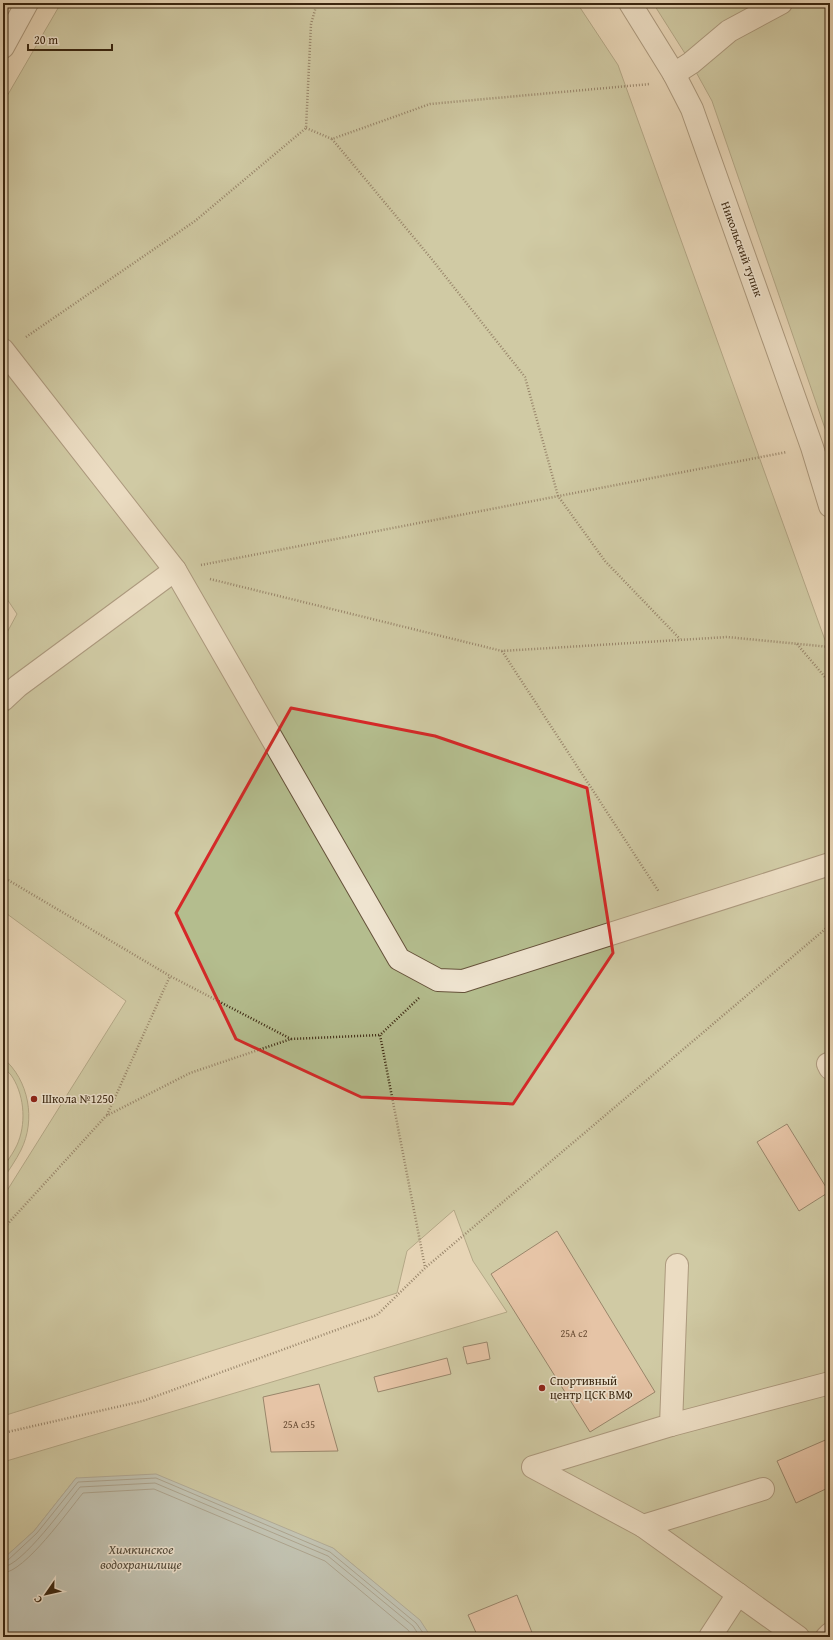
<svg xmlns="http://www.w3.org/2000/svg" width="833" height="1640" font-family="'Gentium Book Plus',serif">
<rect width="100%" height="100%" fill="#e7d5b6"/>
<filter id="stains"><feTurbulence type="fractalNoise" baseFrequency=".005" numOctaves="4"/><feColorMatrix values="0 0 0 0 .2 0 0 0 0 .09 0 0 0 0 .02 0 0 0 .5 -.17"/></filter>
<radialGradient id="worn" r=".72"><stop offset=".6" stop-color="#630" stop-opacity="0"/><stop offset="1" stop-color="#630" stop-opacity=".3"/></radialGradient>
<!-- green -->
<g fill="#b4bd8e" stroke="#77724f">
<path d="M61 3H577L618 65 830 654V1637H431L419 1620 333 1548 76 1478 34 1531 3 1559V1462L507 1312 473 1261 454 1210 407 1251 397 1293 3 1416V1197L126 1001 3 911V640L17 614 3 593V103Z"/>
<path d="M653 3H830V443L712 101 691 63Z"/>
<path d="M3 1058C29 1080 36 1120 21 1150 16 1160 9 1170 3 1179 3 1162 10 1160 17 1145 26 1125 25 1098 13 1078 11 1074 6 1070 3 1067Z"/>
</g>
<!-- water -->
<path fill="#9bb6b8" stroke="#747c75" d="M156 1474 333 1548 420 1620 431 1637H3V1559L34 1531 76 1478Z"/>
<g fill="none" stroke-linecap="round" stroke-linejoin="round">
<!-- shore -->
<g stroke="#6a6e64" stroke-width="1">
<path d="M3 1562 7 1561 37 1533 78 1482 156 1478 330 1552 416 1623 426 1637"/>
<path d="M3 1567C22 1566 67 1503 80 1487L155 1483 328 1556 413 1626 420 1637"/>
<path d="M3 1573C25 1572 68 1511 83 1493L154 1489 325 1561 408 1630 413 1637"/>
</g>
</g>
<!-- building -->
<g fill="#e4b092" stroke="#3a2610">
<path d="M787 1124 829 1192 799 1211 757 1142Z"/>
<path d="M557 1231 655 1392 590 1432 491 1274Z"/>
<path d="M487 1342 490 1359 467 1364 463 1347Z"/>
<path d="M447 1358 451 1374 378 1392 374 1377Z"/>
<path d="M319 1384 338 1451 271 1452 263 1397Z"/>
<path d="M830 1438V1487L796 1503 777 1461Z"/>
<path d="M517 1595 533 1635 529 1637H478L468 1615Z"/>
</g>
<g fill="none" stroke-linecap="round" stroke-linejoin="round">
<defs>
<g id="minor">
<path d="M630 3 674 74 692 109 812 447 830 506"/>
<path d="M3 47 27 3"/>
<path d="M674 74 691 63 729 31 781 3"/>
<path d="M3 350 175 570 399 959 438 980 463 981 830 864"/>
<path d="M3 700 18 686 175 570"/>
<path d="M828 1064 830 1068"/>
<path d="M671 1425 830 1383"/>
<path d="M763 1489 643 1526 798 1637"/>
<path d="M643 1526 533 1467 671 1425 677 1265"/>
<path d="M710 1637 738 1594"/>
<path d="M827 1637 830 1634"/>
</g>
</defs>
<!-- minor casing -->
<use href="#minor" stroke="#65523a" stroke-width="24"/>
<!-- path -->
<g stroke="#3a2610" stroke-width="2.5" stroke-dasharray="1 2" stroke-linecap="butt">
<path d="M306 128 332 139 430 104 650 84"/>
<path d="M332 139 430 257 525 377 558 496 605 561 680 639"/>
<path d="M26 337 195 221 306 128 311 24 317 3"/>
<path d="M201 565 787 452"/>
<path d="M210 579 502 651 727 637 830 647"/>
<path d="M797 644 830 683"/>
<path d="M502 651 659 892"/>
<path d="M3 877 170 976 291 1039"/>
<path d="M419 998 380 1035 425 1267"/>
<path d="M107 1115 170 976"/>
<path d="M3 1229 106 1116 190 1073 291 1039 380 1035"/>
<path d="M3 1433 143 1401 377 1315 425 1268 830 925"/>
</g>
<!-- minor -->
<use href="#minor" stroke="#efe4d0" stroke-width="22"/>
</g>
<!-- marked area -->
<path d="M0 0H833V1640H0ZM291 708 435 736 587 788 613 953 513 1104 361 1097 236 1039 176 913Z" fill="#e7d5b6" fill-opacity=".55" fill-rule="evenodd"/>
<path fill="none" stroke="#d62828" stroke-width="3" stroke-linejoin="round" d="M291 708 435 736 587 788 613 953 513 1104 361 1097 236 1039 176 913Z"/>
<!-- markers -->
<g fill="#8f2418" stroke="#efe4d0" stroke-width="1.5">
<circle cx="34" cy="1099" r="4"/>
<circle cx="542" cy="1388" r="4"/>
</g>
<g text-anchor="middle" stroke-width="3" stroke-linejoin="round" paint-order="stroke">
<!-- number labels -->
<g font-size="10" fill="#644830">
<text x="574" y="1337">25А с2</text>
<text x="299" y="1428">25А с35</text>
</g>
<!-- street labels -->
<g font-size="12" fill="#3a2610" stroke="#efe4d0">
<text transform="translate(742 249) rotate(70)" y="4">Никольский тупик</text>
</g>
<!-- poi labels -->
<g font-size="12" fill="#3a2610" stroke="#efe4d0" text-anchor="start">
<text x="42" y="1103">Школа №1250</text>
<text x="550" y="1385">Спортивный<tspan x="550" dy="14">центр ЦСК ВМФ</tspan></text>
</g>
<!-- water labels -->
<g font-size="13" font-style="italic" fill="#524a3a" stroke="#efe4d0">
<text x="141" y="1554">Химкинское<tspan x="141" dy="15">водохранилище</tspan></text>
</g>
</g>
<!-- margin -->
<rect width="833" height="1640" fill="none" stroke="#e7d5b6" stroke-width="16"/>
<rect x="4" y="4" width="825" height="1632" fill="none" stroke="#3a2610" stroke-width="2"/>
<rect x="8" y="8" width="817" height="1624" fill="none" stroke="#3a2610"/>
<!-- north arrow -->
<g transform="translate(46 1594) rotate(236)" stroke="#efe4d0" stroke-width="3" paint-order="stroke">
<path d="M0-3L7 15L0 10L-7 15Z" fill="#3a2610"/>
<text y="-6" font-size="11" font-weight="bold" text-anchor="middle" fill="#3a2610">С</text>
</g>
<!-- scale -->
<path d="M28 44v6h84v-6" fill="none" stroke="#3a2610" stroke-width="2"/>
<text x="34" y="44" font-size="12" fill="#3a2610" stroke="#efe4d0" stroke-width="3" paint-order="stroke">20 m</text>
<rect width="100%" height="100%" filter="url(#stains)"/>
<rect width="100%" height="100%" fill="url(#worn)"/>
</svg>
